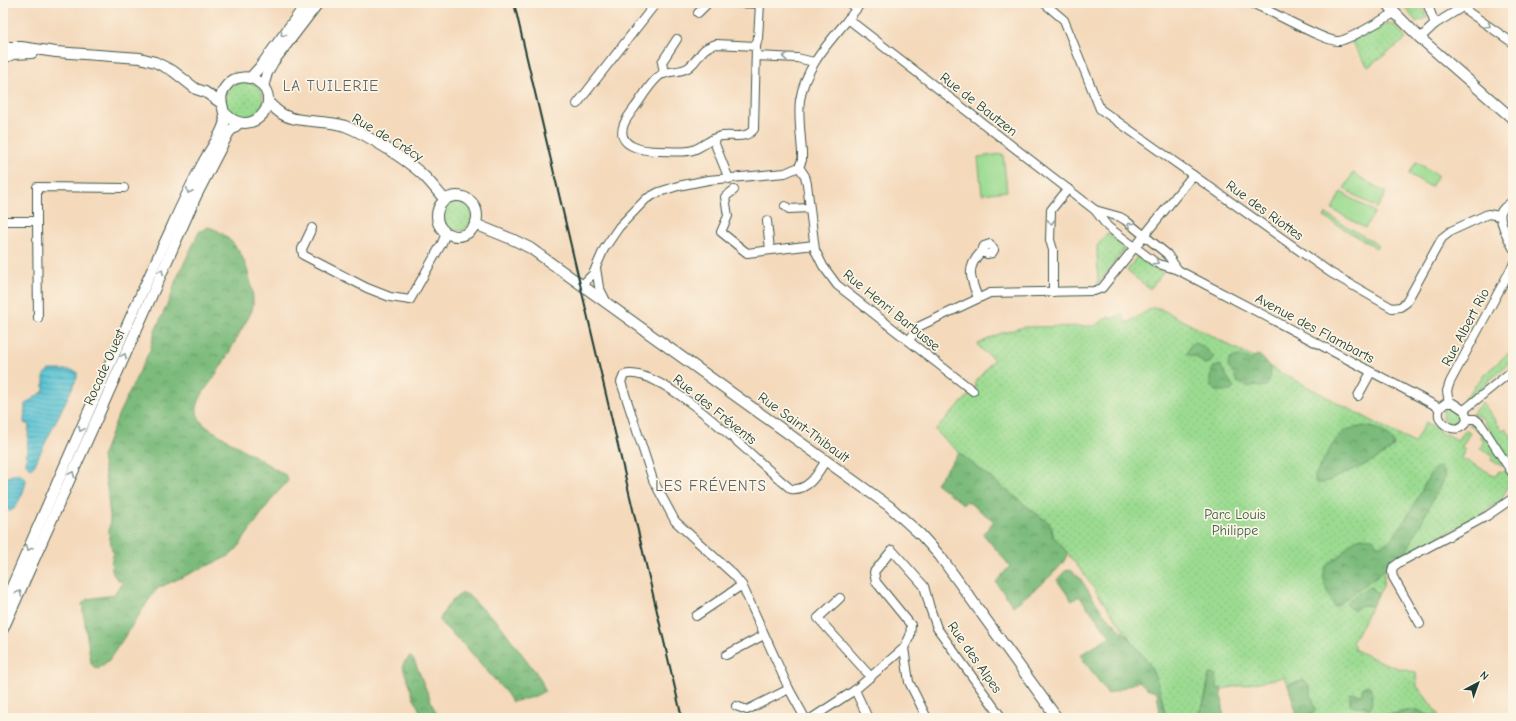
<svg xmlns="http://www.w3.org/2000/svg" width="1516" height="721" font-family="'Comic Neue',sans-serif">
<defs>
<pattern id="grass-dots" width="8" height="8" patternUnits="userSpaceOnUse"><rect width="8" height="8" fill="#9bdb91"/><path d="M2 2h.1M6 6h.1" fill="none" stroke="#85bd7e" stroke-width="1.8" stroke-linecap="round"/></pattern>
<pattern id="forest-crowns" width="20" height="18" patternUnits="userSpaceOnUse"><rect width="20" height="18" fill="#7cbb7b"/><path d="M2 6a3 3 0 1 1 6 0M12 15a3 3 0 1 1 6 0" fill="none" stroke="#659966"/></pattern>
<pattern id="water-rules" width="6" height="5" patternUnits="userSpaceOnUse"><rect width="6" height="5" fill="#59c3d4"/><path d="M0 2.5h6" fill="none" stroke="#49a0ad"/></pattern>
</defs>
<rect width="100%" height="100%" fill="#fcf5e5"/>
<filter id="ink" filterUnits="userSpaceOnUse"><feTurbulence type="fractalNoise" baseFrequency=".025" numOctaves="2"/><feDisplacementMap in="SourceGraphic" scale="8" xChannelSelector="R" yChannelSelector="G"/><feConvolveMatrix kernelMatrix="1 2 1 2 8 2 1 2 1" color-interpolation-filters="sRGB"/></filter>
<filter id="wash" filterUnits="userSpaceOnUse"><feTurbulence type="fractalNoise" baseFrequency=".012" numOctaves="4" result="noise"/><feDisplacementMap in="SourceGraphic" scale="16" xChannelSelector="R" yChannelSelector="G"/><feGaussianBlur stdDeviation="0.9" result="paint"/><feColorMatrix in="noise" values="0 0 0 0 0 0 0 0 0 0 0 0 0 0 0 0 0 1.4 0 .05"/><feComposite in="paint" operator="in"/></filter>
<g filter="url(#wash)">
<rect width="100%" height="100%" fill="#f4d9bb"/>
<!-- grass -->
<g fill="url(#grass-dots)" stroke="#5d8c62">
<path d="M1402 3H1421L1427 18 1416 22Z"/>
<path d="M1389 23 1397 27 1406 39 1368 67 1351 41 1383 25Z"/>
<circle cx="244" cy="100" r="19"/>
<circle cx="457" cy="216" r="15"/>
<path d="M1107 233 1126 247 1098 284 1097 246Z"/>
<path d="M1138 255 1144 262 1163 273 1150 289 1127 271Z"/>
<path d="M1152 308H1159L1414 443 1426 422 1439 430 1440 433 1444 435 1447 434 1457 440 1465 430 1470 433 1461 448 1465 450 1461 458 1496 476 1499 471 1503 472 1508 470 1510 476V481L1502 500 1475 519 1419 546 1385 568 1383 586 1352 642 1354 645V649C1374 659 1394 669 1416 672L1417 686 1439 715 1432 716 1418 711H1405L1393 714 1369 717 1327 716 1307 717 1306 715 1314 712 1316 710 1308 684 1305 680 1288 685 1285 677 1217 690 1209 674C1206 691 1206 704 1195 718H1166L1162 697 1151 668 1077 565 1053 536 1052 526 1049 523C1010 493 970 465 935 430L976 388 975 383 994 359 981 349 978 344 999 334 1024 327 1095 326 1109 316 1111 319 1121 314 1127 323Z"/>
<path d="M1513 349V360L1468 399H1464L1485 374Z"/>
<path d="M1483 403 1502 430 1506 428 1513 439V467L1482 418 1472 414 1477 408Z"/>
<path d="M1451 406 1463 413V422L1454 426 1442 418 1444 408Z"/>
<path d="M1473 421H1474L1505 464 1502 466 1491 460 1493 455 1480 448 1484 441 1480 438 1481 435 1480 432 1469 425Z"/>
</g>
<!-- forest -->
<g fill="url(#forest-crowns)" stroke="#4e7c58">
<path d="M208 227C221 230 232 241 239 251 247 264 256 295 252 310 249 318 243 326 239 334 232 347 225 361 216 374 210 384 199 395 197 408 196 417 202 423 208 428L282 473 287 476 288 481 274 496 236 550 229 556 158 588 153 594 109 660 98 669 95 668 91 663 82 604 87 599 113 595 123 582C111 579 109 563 114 553L112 550 109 533 110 518 107 487 102 457 119 413 150 350 155 331 172 294 175 282 199 232Z"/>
<path d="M1194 342 1204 347 1214 357 1210 363 1204 364 1197 358 1187 354 1190 346Z"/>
<path d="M1259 355C1270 364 1275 374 1266 386L1259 387 1254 385 1250 387 1237 382 1235 376 1228 367 1229 360C1237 355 1243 354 1251 361L1255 356Z"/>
<path d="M1220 365 1234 388 1231 391H1215C1207 384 1210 377 1213 368Z"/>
<path d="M1364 426C1376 427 1391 433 1394 445 1389 457 1338 476 1323 483H1317L1315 480V476L1331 447 1341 433 1349 429Z"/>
<path d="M959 453 1050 524 1053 536 1067 552C1069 566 1024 597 1013 606L996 582 1010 566 983 534 994 521 967 501 963 504 936 483Z"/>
<path d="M1439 467 1442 469 1445 476 1405 554 1385 568 1379 574 1335 607C1330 597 1322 584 1324 572 1325 563 1335 560 1341 555 1343 553 1344 550 1346 548 1353 539 1363 536 1373 538L1378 546C1396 546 1422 489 1430 474L1434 469Z"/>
<path d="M1071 570 1080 578 1101 610 1129 638 1148 662 1158 683 1166 718H1150L1160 713 1157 692 1147 689 1139 681 1108 694 1080 655 1110 636 1079 596 1072 601 1057 580 1065 571Z"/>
<path d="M1367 587 1372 588 1377 592C1378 597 1375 602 1371 606L1362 605 1355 610 1349 608 1347 604 1348 601Z"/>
<path d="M463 593 468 595 482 609 498 622 540 678 545 691 533 697 512 702 507 694 467 648 440 622V620C442 611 454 597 463 593Z"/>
<path d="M409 657H411L414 660 438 718H423L412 694 403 667V664Z"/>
<path d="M1209 674 1217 675V689L1221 688 1224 718H1195C1206 705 1207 690 1209 674Z"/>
<path d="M1304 680 1308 684 1316 710 1314 712 1306 715 1307 717 1327 716 1369 717 1393 714 1412 710 1432 716 1420 718H1280L1297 714 1288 685Z"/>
<path d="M1367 685 1371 687 1372 695 1371 707 1369 709 1366 707 1352 706 1350 705V694L1353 693 1361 695 1363 687Z"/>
</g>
<!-- pitch -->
<g fill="#9bdb91" stroke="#5d8c62">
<path d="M1003 154 1007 191 982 194 978 157Z"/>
<path d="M1416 162 1438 175 1431 187 1409 174Z"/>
<path d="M1353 173 1386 193 1377 208 1344 189Z"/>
<path d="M1341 192 1375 212 1365 228 1332 209Z"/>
<path d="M1326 214 1378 245 1376 248 1324 217Z"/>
</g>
<!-- water -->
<g fill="url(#water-rules)" stroke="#3c8084">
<path d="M49 370H71L77 372V378L34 466 31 468 26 464 29 425 24 423 25 404 44 391V374Z"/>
<path d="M18 473 26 479C26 489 18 505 10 512L6 507 7 477Z"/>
</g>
</g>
<g filter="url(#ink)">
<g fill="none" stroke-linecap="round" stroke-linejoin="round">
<defs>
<g id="minor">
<path d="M735 3 760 4 758 38 756 46"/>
<path d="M849 3 856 9"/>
<path d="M1044 3 1064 20 1100 109 1331 273 1392 308 1400 307 1406 303 1442 238 1451 231 1488 214 1500 216"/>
<path d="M1251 3C1269 9 1326 43 1339 41 1352 39 1382 19 1395 13"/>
<path d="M1427 3 1435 24"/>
<path d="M1463 6 1467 11 1513 43"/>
<path d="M698 13 708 3"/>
<path d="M848 19 1095 210 1108 227 1156 263 1178 270 1440 408"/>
<path d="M1420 38 1435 24 1469 3"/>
<path d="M716 44 756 46 754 129C745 141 730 133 718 137 709 140 702 147 693 150 685 153 668 151 660 151 643 151 615 147 624 124 627 117 633 110 638 103 644 94 650 84 658 77 666 69 680 74 689 67 702 57 698 49 716 44Z"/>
<path d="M756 56 797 58 814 62"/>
<path d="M664 74 662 62 677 39"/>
<path d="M577 104 656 3"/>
<path d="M713 139 729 179"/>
<path d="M799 167 805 176 807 184 815 250 823 266 837 285 973 391"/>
<path d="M734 190 725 197 728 216 721 232 747 253 814 245"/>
<path d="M1513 201C1509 204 1503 207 1501 212 1498 220 1509 240 1513 248"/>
<path d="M785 206 789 209 809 208"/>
<path d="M1095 210 1120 217 1125 220 1167 254 1178 270"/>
<path d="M3 221H37V187L124 188"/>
<path d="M37 221 38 318"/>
<path d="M767 221 770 250"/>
<path d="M312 228 302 249 303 255 367 288 390 297 410 300 442 243 446 233"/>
<path d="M596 268 599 287 607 303"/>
<path d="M582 285 593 274 604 249 619 227 646 199 659 192 678 186 708 180 785 173 799 167 802 160V152C801 137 798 115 800 100 806 61 838 34 861 3"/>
<path d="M1053 292V250L1050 240 1051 210 1068 189"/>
<path d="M978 298C971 279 965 269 981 252L987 254 992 253 994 250 990 244 984 246 981 252"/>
<path d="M909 340 920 326 990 293 1094 291 1102 288 1193 175"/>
<path d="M1358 396 1371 372"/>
<path d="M1446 403H1453L1465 411 1467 420C1458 442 1424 416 1446 403Z"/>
<path d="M1449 403 1447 391 1450 382 1513 265"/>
<path d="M1464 410 1513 370"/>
<path d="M1468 419H1475L1480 423 1513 474"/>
<path d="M840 598 818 618 871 677"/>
<path d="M696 616 742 585"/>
<path d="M1420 624 1393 577 1392 572 1393 567 1400 562 1487 516 1513 498"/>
<path d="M904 648 909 682 927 718"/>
<path d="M726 655 764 635"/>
<path d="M855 690 868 718"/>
<path d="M736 706 747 710 789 689"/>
<path d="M805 718 789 689 742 585 734 575 675 521 653 480 621 382 624 375C661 362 761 466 791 489 809 491 818 473 826 460"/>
<path d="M812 718 855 690 904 648 910 636 911 625 876 582 874 572 892 550 924 586 930 608 937 628 1002 718"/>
</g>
<g id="major">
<path d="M1387 3 1395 13 1420 38 1513 119"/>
<path d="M3 47H21L56 52 140 58 155 62 173 71 196 89 205 92 221 103"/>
<path d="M3 58 13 54 32 53"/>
<path d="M250 78 260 67 307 3"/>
<path d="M263 87 267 73 273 62 318 3"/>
<path d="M268 102C272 106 277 111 282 114 299 124 325 119 345 126 366 134 409 161 425 177 432 184 438 192 445 200"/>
<circle cx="457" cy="216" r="20"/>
<path d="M475 224 514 240 530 248 889 506 921 535 940 556 1057 718"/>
<path d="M3 607C58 481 112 356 170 231 180 208 191 185 203 163 209 151 218 140 223 127 230 111 213 101 227 85 235 75 251 75 261 84 283 106 249 139 226 114"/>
<path d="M3 629 196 196 229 132 239 123"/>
</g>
</defs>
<!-- minor casing -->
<use href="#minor" stroke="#3f5448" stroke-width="10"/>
<!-- major casing -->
<use href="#major" stroke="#3f5448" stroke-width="12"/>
<!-- minor -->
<use href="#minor" stroke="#fff" stroke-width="8"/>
<!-- major -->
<use href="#major" stroke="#fff" stroke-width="10"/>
<!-- rail -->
<path stroke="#1f3d34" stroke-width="2" d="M514 3 682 718"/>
</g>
<!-- one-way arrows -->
<defs><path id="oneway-chevron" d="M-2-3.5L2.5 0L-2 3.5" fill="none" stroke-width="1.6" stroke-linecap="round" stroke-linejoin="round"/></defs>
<g stroke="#8f9e9a">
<use href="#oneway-chevron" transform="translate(1488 25) rotate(35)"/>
<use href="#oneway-chevron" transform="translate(283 34) rotate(126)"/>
<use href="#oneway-chevron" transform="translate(785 57) rotate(-178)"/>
<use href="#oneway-chevron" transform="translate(189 191) rotate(116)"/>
<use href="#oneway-chevron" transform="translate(1051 222) rotate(92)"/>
<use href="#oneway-chevron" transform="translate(1130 225) rotate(-141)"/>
<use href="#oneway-chevron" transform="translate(1156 262) rotate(32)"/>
<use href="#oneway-chevron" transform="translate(161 272) rotate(-66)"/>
<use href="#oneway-chevron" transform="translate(124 356) rotate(-66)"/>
<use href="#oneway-chevron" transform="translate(81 429) rotate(114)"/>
<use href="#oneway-chevron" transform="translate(72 474) rotate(-66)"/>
<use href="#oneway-chevron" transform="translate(29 548) rotate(114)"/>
<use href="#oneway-chevron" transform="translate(19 593) rotate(-66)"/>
</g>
</g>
<g text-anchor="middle" stroke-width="3.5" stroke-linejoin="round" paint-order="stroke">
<!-- street labels -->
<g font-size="14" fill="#1f3d34" stroke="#fcf5e5">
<text transform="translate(979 104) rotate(38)" y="5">Rue de Bautzen</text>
<text transform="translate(388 137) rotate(31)" y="5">Rue de Crécy</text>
<text transform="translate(1265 210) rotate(36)" y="5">Rue des Riottes</text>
<text transform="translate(892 310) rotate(39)" y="5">Rue Henri Barbusse</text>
<text transform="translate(1465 327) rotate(-62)" y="5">Rue Albert Rio</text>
<text transform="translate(1315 328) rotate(28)" y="5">Avenue des Flambarts</text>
<text transform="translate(104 367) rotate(-66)" y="5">Rocade Ouest</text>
<text transform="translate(715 409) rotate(39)" y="5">Rue des Frévents</text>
<text transform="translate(804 427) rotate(36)" y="5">Rue Saint-Thibault</text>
<text transform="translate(975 657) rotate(55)" y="5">Rue des Alpes</text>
</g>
<!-- park labels -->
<g font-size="14" fill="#385d47" stroke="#fcf5e5">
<text x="1235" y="519">Parc Louis<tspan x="1235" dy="16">Philippe</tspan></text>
</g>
<!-- neighbourhood labels -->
<g font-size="15" letter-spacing="1" fill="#5f6468" stroke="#fcf5e5">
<text x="331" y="91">LA TUILERIE</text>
<text x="711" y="491">LES FRÉVENTS</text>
</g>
</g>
<!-- margin -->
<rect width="1516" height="721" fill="none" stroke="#fcf5e5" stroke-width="16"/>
<!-- north arrow -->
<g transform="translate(1478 683) rotate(41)" stroke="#fcf5e5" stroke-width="3" paint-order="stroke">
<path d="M0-3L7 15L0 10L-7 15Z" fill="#1f3d34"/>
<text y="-6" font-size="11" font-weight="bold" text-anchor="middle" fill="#1f3d34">N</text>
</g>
</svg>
